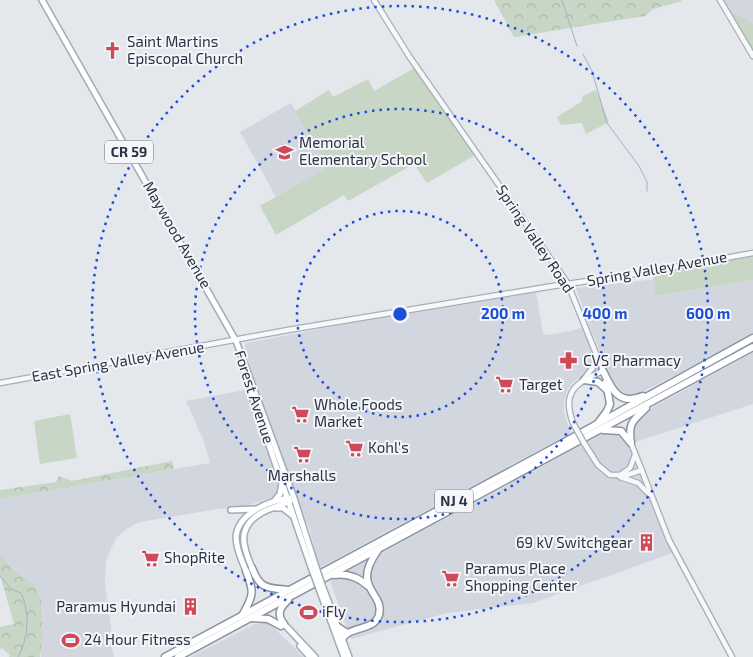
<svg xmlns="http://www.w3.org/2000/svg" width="753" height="657" font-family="'Exo 2',sans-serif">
<defs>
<pattern id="forest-crowns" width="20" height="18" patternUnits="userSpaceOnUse" patternTransform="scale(1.25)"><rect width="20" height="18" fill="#c8d6c5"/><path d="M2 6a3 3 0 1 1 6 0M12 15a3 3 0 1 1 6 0" fill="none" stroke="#acb8aa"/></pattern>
</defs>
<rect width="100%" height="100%" fill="#e4e7ec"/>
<!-- built -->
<g fill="#d2d6de">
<path d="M723 0H753V51L731 13Z"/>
<path d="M291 103 328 167 276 197 240 132Z"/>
<path d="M648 280 654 281 657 296 753 280V335L640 393 625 396 618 392 605 370 596 341 590 328 576 288Z"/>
<path d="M536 292 543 334 546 335 572 331 583 327 591 349 593 361 590 370 572 383 567 391 564 403V413L571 433 319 568 310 530 294 492 276 496 240 508 218 509 140 522 128 528 116 538 106 560 105 583 111 628 112 649 114 657H41L43 610 36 587 5 563 0 553V499L210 463 203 439 186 401 256 388 245 351V345L247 343 356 322Z"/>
<path d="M753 352V404L632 443 675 552 533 603 447 613 351 639 330 581 602 434 618 432 652 408Z"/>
<path d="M266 623 273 627 304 657H190L255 624Z"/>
</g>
<!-- forest -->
<g fill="url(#forest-crowns)">
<path d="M494 0H681L682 1 653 9 645 16 514 37Z"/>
<path d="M172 461 174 469 0 499V490L56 482 59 476 72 481Z"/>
<path d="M0 553C8 569 21 574 34 585 46 597 43 641 40 657H9L10 655 2 648 0 650V627L14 624 0 575Z"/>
</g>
<!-- green -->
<g fill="#c8d6c5">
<path d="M731 13 746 19 753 24V51Z"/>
<path d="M416 67 477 154 427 183 414 164 348 201 344 195 276 235 260 206 328 167 295 111 329 90 333 97 368 79 374 91Z"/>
<path d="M596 90 609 122 586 134 582 123 561 125 557 117 581 102 583 96Z"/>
<path d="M753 253V280L656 296 652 269Z"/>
<path d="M70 414 77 458 40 464 34 421Z"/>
</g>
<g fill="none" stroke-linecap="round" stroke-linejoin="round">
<!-- stream -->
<g stroke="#9fb2cb" stroke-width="1">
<path d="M562 0 577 46"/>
<path d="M583 54 592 71 607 123 639 166 647 182V191"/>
<path d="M0 576 11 589 21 593C30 613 29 637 18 657"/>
</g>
<defs>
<g id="minor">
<path d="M374 0 409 56 568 284 603 371C577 382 561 391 573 423"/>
<path d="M720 0 753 56"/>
<path d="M584 379 594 366 596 355"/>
<path d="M0 383 288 330 547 287 648 272 652 269 658 270 753 253"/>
<path d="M584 443 598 465 610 475H627L642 470"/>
<path d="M631 443 669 540 732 657"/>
<path d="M620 475 630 468 635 455"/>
<path d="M620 477 638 483 649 494"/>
</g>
<g id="major">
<path d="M42 0 236 341 294 498 315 564"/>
<path d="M243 365 249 387 311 567"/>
<path d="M275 500 280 494 282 483"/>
<path d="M276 508H283L292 515"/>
<path d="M231 510 255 509"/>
<path d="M252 568C243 547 236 528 261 513 270 508 280 506 290 501"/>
<path d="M246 571C242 561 236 549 236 537 238 513 269 501 289 498"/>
<path d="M322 585 349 657"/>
<path d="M318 586 344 657"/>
<path d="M284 624 315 657"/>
<path d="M300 646 310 657"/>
</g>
<g id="highway">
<path d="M603 371C612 390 619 406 643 396"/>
<path d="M584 380 598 382 607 390"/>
<path d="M598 423 607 411 610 404 606 382"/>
<path d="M603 430 621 431 630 442"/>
<path d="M631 443C628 424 632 421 646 408"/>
<path d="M252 568C260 589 267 588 288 590"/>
<path d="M334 575C348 573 358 577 368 586"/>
<path d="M243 614C254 595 254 591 246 571"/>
<path d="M250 618 268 619 281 626"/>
<path d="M284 624C276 614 280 608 288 600"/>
<path d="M338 627 347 633"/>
<path d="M342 640C348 625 374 632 379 615 385 592 350 589 378 550"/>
<path d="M165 657 561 444 753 338"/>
<path d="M178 657 753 347"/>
</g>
</defs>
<!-- minor casing -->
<use href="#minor" stroke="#a9adb6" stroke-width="7"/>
<!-- major casing -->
<use href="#major" stroke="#a3aab8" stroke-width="8"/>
<!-- highway casing -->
<use href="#highway" stroke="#8b93a3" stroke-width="9"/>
<!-- minor -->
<use href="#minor" stroke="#f7f8fa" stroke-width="4.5"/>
<!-- major -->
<use href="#major" stroke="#fff" stroke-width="5"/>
<!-- highway -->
<use href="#highway" stroke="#fff" stroke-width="6"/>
<defs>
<path id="minor-bridge" d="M573 423 584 443"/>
<g id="major-bridge">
<path d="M315 564 322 585"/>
<path d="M311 567 318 586"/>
</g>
</defs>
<!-- minor-bridge casing -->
<use href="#minor-bridge" stroke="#a9adb6" stroke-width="7" stroke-linecap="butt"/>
<!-- major-bridge casing -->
<use href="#major-bridge" stroke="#a3aab8" stroke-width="8" stroke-linecap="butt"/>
<!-- minor-bridge -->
<use href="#minor-bridge" stroke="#f7f8fa" stroke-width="4.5"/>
<!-- major-bridge -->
<use href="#major-bridge" stroke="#fff" stroke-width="5"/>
</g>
<!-- distance rings -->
<g fill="none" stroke="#1d4ed8" stroke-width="2.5" stroke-dasharray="2.5 5">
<circle cx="400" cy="314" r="103"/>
<circle cx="400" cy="314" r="205"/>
<circle cx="400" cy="314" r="308"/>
</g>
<!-- icons -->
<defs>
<symbol id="church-bare" viewBox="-9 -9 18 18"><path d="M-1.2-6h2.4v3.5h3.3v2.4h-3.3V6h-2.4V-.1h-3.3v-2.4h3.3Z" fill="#cf4a58" stroke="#f4f6f9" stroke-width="2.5" paint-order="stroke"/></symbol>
<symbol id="school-bare" viewBox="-9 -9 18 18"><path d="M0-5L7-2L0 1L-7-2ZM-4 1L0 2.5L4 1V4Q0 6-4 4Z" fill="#cf4a58" stroke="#f4f6f9" stroke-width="2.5" paint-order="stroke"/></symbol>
<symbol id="pharmacy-bare" viewBox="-9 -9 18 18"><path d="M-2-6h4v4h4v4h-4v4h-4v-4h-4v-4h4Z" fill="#cf4a58" stroke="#f4f6f9" stroke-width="2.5" paint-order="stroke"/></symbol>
<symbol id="supermarket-bare" viewBox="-9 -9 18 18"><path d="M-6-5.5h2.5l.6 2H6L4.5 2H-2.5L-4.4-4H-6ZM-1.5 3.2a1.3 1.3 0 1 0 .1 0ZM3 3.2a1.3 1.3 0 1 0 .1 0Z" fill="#cf4a58" stroke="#f4f6f9" stroke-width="2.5" paint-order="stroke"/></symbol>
<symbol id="building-bare" viewBox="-9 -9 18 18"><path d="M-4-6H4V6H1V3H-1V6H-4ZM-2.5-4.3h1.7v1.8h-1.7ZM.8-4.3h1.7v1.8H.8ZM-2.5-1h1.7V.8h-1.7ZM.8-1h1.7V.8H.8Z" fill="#cf4a58" stroke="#f4f6f9" stroke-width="2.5" paint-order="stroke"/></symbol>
<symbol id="stadium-bare" viewBox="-9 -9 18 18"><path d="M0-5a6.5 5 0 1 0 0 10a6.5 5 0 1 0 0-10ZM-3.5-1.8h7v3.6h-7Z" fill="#cf4a58" stroke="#f4f6f9" stroke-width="2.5" paint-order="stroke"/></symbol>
</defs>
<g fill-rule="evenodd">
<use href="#church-bare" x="100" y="38" width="25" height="25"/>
<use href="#school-bare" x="272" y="140" width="25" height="25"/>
<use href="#pharmacy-bare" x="556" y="348" width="25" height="25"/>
<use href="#supermarket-bare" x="492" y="372" width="25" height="25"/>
<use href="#supermarket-bare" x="288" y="402" width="25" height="25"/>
<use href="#supermarket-bare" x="342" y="436" width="25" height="25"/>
<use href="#supermarket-bare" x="290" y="442" width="25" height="25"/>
<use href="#building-bare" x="634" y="530" width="25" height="25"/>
<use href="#supermarket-bare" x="138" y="546" width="25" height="25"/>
<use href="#supermarket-bare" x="438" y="566" width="25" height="25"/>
<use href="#building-bare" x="178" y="594" width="25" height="25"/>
<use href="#stadium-bare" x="296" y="600" width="25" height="25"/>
<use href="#stadium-bare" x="58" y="628" width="25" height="25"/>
</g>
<g text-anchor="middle" stroke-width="4" stroke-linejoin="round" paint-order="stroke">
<!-- shield labels -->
<g fill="#f4f6f9" stroke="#676e7a" stroke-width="1">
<rect x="105" y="140.5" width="48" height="23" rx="4"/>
<rect x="435" y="489.5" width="38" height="23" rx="4"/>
</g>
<g font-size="14" font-weight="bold" fill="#2b3344">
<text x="129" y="157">CR 59</text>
<text x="454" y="506">NJ 4</text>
</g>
<!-- poi labels -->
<g font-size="15" fill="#2b3344" stroke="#f4f6f9" text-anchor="start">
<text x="127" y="47">Saint Martins<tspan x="127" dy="17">Episcopal Church</tspan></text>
<text x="299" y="148">Memorial<tspan x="299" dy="17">Elementary School</tspan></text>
<text x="583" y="366">CVS Pharmacy</text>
<text x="519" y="390">Target</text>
<text x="314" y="410">Whole Foods<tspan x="314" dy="17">Market</tspan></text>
<text x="368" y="453">Kohl's</text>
<text x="302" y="481" text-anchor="middle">Marshalls</text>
<text x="633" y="548" text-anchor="end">69 kV Switchgear</text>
<text x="164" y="563">ShopRite</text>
<text x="465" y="574">Paramus Place<tspan x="465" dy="17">Shopping Center</tspan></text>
<text x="176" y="612" text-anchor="end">Paramus Hyundai</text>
<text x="322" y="617">iFly</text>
<text x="84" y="645">24 Hour Fitness</text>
</g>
<!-- street labels -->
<g font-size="15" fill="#2b3344" stroke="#f4f6f9">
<text transform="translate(177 235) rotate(60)" y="5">Maywood Avenue</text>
<text transform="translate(535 239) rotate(56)" y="5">Spring Valley Road</text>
<text transform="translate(657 269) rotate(-10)" y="5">Spring Valley Avenue</text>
<text transform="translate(118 362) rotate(-10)" y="5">East Spring Valley Avenue</text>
<text transform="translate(254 397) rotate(72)" y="5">Forest Avenue</text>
</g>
</g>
<circle cx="400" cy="314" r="8" fill="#1d4ed8" stroke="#f4f6f9" stroke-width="2.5"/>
<g font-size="15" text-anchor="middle" font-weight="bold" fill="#1d4ed8" stroke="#f4f6f9" stroke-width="4" stroke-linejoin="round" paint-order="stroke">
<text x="503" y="319">200 m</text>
<text x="605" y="319">400 m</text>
<text x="708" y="319">600 m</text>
</g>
</svg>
